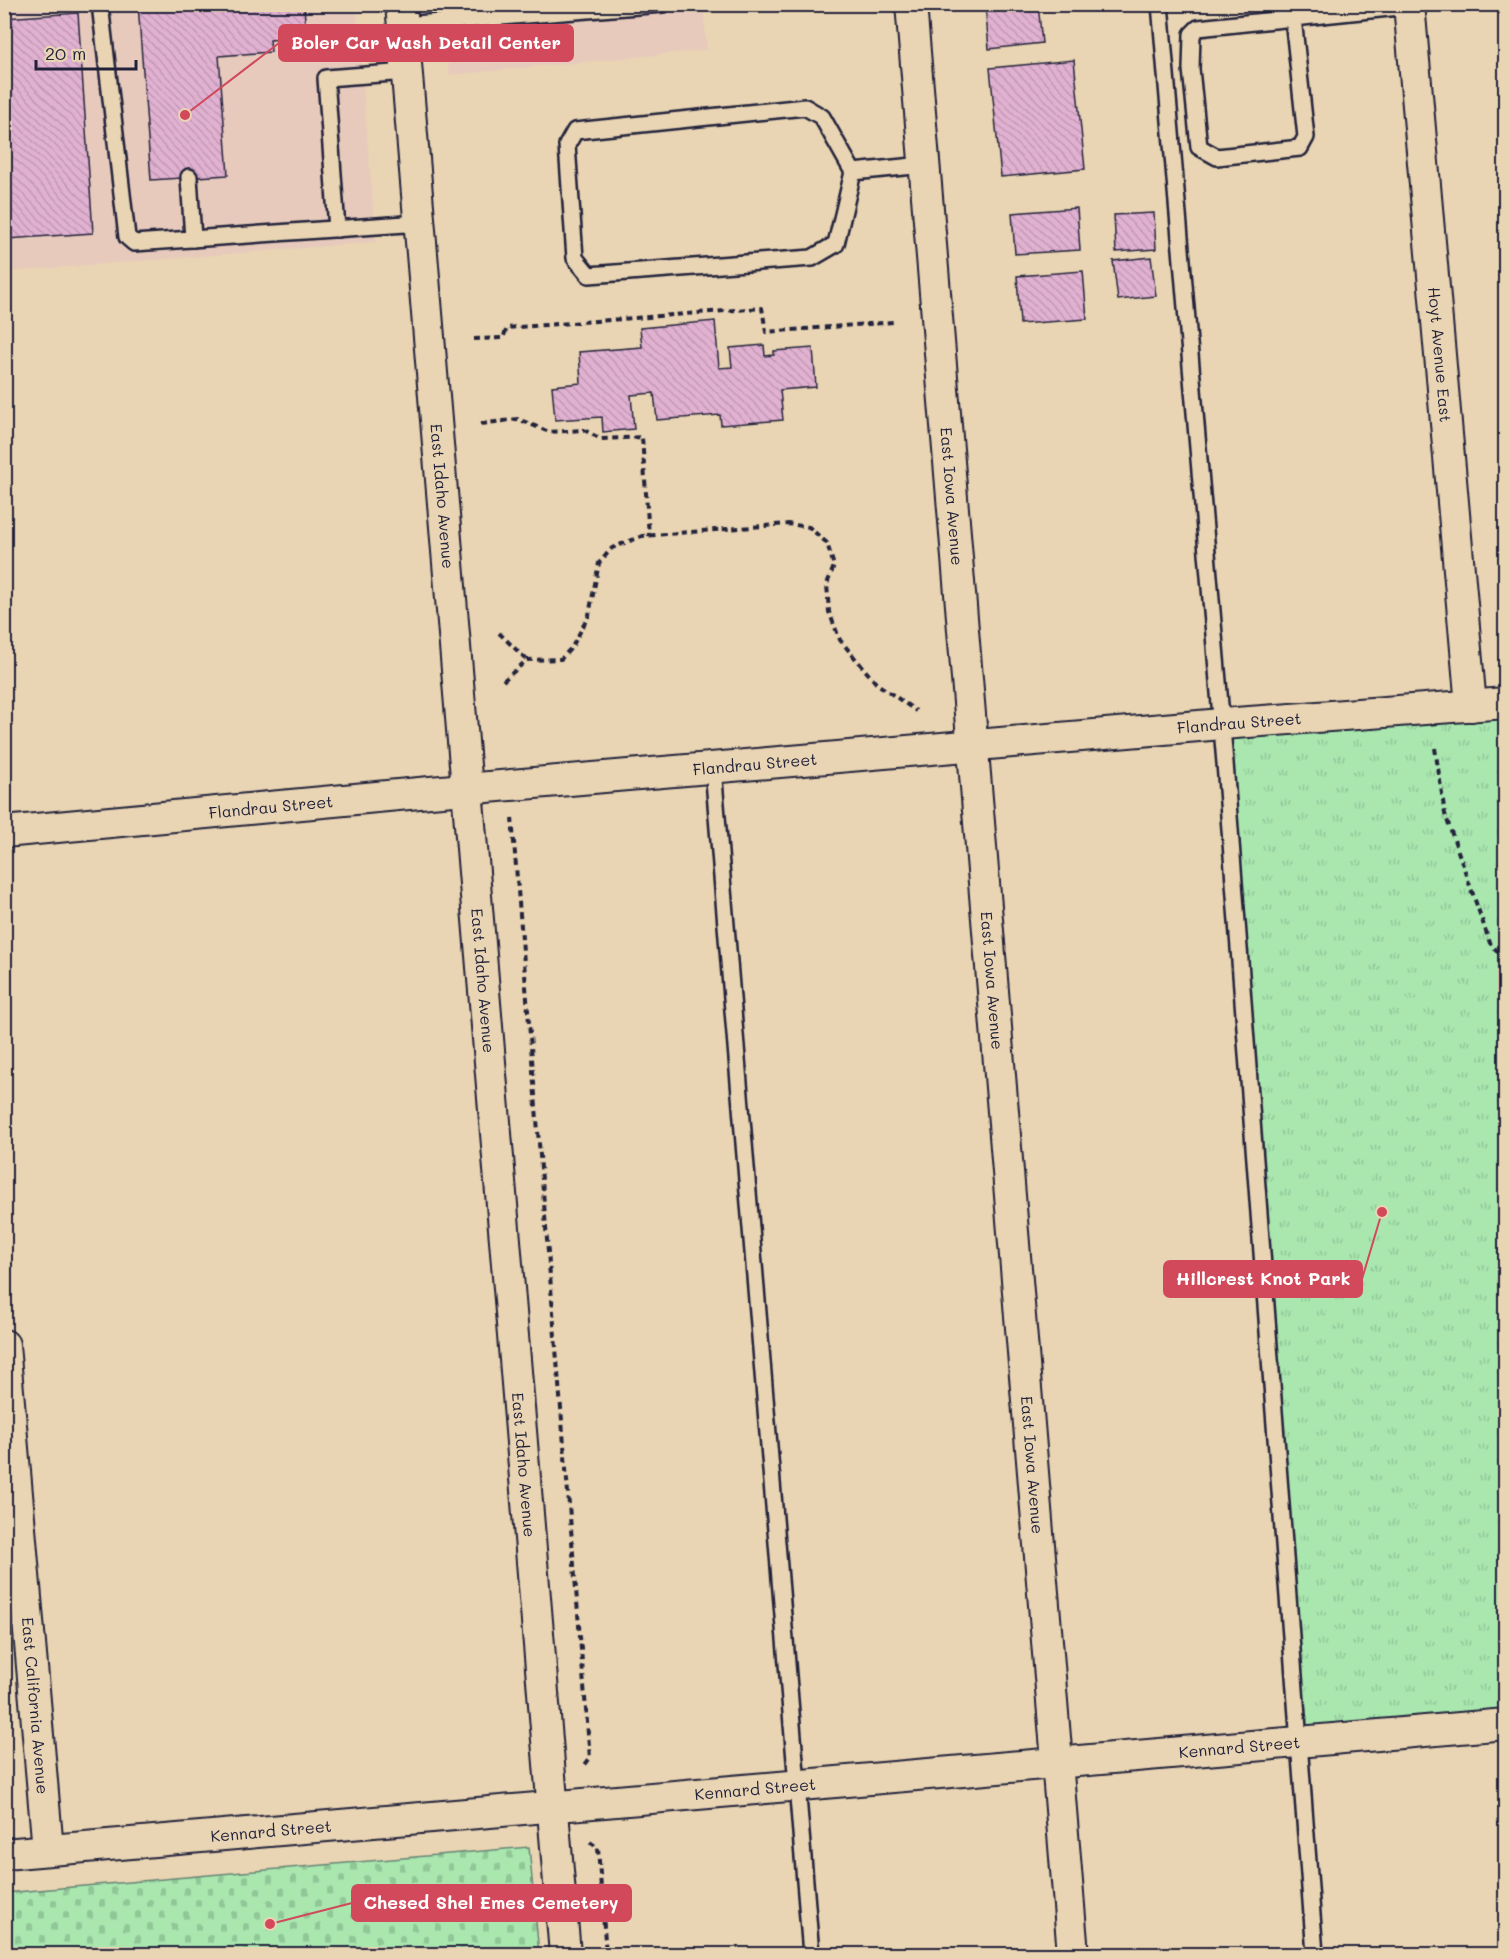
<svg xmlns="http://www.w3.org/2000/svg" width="1510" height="1959" font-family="Mali,sans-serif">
<defs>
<pattern id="grass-tufts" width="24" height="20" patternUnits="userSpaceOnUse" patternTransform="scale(1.5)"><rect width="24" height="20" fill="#a9e7af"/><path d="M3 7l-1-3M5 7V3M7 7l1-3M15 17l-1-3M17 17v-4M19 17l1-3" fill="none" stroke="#91c697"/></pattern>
<pattern id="cemetery-stones" width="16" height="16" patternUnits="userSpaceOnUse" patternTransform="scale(1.5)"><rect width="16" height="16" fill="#a9e7af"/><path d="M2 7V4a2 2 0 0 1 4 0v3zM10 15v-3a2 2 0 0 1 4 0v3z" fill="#91c697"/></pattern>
<pattern id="building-back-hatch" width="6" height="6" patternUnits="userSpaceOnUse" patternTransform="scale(1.5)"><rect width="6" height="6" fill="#e1b1d1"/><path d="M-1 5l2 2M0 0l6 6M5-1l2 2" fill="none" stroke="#c198b4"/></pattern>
</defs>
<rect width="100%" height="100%" fill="#e9d5b3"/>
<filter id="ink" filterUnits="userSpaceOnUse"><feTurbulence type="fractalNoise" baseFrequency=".0167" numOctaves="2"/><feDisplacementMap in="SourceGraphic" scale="12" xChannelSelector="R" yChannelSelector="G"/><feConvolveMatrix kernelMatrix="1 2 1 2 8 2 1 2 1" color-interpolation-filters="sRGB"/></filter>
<g filter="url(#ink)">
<!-- built -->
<g fill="#e7cabc">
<path d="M5 5H356L376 242 5 272Z"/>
<path d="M444 5H703L707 50 449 75Z"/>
</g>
<!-- grass -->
<path fill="url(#grass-tufts)" stroke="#668475" stroke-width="1.5" d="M1505 699V1723L1299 1741 1222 724Z"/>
<!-- cemetery -->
<path fill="url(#cemetery-stones)" stroke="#668475" stroke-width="1.5" d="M529 1847 539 1954H5V1893Z"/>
<!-- building -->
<g fill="url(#building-back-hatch)" stroke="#22223b" stroke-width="1.5">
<path d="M138 4H304L306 37 270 40 271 52 219 56 228 175 151 180Z"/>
<path d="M985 4H1038L1042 43 989 49Z"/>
<path d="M78 13 93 233 7 239 4 197V18Z"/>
<path d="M1074 60 1085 169 1001 177 990 68Z"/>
<path d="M1077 208 1080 250 1015 254 1012 213Z"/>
<path d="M1154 213 1156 249 1116 252 1114 215Z"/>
<path d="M1151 257 1156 296 1118 300 1113 261Z"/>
<path d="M1083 271 1087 319 1020 324 1017 276Z"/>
<path d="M715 321 719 368 732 367 730 348 764 345 765 356 774 355V351L813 348 816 387 780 390 783 420 721 425 720 415 657 420 654 393 631 395 634 429 603 432 602 417 555 420 552 386 581 383 579 352 642 347 640 328Z"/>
</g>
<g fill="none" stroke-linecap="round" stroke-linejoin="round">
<defs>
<g id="service">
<path d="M100 4 127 237 134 243 420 223"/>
<path d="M1160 4 1225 763 1315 1954"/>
<path d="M1293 18 1306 137 1300 148 1217 157 1199 147 1191 69 1192 34 1198 28 1409 6"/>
<path d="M403 25 663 4"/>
<path d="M805 107 822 117 853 172 836 244 812 258 589 275 575 258 567 145 575 131Z"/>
<path d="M853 172 924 165"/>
<path d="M189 177 193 239"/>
<path d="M337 229 326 78 407 72"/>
<path d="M713 768 811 1954"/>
</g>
<g id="minor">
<path id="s1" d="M401 4 565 1954"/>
<path id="s2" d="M911 4 1073 1954"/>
<path id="s3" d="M1409 4 1471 706"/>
<path id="s4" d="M4 832 430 792 1222 724 1506 703"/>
<path id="s5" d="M4 1345 48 1850"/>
<path id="s6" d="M4 1854 1506 1724"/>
</g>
</defs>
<!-- service casing -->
<use href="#service" stroke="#22223b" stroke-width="20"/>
<!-- minor casing -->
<use href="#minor" stroke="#22223b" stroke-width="34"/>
<!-- path -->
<g stroke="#22223b" stroke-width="4" stroke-dasharray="6 4.5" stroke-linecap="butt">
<path d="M474 339 503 338 507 328 762 308 766 332 894 322"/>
<path d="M481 424 518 419 549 432 584 430 601 439 642 437 649 536"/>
<path d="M499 633 527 660"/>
<path d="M503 681 527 660 561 659 572 647 589 615 599 563 612 548 642 536 788 524 809 527 827 543 834 566 827 584 829 612 840 640 876 683 916 711"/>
<path d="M1435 748 1445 814 1490 943 1506 961"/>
<path d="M512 818 590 1758 584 1766"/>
<path d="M590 1842 598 1848 606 1954"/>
</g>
<!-- service -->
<use href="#service" stroke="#e9d5b3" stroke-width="15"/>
<!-- minor -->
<use href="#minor" stroke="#e9d5b3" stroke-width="30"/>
</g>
</g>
<g text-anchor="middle" stroke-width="4.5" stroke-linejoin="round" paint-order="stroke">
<!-- street labels -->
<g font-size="16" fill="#22223b" stroke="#e9d5b3">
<text dy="6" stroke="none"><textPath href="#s3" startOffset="352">Hoyt Avenue East</textPath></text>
<text dy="6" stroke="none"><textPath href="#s1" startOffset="494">East Idaho Avenue</textPath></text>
<text dy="6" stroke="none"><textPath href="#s2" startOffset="494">East Iowa Avenue</textPath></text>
<text dy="6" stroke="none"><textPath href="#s4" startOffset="1240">Flandrau Street</textPath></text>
<text dy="6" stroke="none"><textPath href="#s4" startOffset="754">Flandrau Street</textPath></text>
<text dy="6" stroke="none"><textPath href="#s4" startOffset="268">Flandrau Street</textPath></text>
<text dy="6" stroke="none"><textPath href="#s1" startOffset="980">East Idaho Avenue</textPath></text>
<text dy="6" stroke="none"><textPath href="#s2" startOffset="980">East Iowa Avenue</textPath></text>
<text dy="6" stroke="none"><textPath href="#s1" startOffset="1466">East Idaho Avenue</textPath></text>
<text dy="6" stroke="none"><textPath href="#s2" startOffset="1466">East Iowa Avenue</textPath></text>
<text dy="6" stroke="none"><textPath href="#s5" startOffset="362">East California Avenue</textPath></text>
<text dy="6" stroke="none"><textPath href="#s6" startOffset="1240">Kennard Street</textPath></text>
<text dy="6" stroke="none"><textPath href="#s6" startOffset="754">Kennard Street</textPath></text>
<text dy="6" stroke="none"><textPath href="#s6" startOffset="268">Kennard Street</textPath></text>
</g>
</g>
<!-- callouts -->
<path fill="none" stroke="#d1495b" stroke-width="2" d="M185 115L279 43M1382 1212L1362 1279M270 1924L352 1903"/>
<g fill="#d1495b" stroke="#e9d5b3" stroke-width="2">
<circle cx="185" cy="115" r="6"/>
<circle cx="1382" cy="1212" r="6"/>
<circle cx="270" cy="1924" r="6"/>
</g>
<g fill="#d1495b" stroke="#d1495b" stroke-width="2">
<rect x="279" y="25" width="294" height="36" rx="6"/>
<rect x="1164" y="1261" width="198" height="36" rx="6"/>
<rect x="352" y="1885" width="279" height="36" rx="6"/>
</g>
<g font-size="18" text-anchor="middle" font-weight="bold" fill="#fff">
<text x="426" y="49">Boler Car Wash Detail Center</text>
<text x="1263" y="1285">Hillcrest Knot Park</text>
<text x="491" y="1909">Chesed Shel Emes Cemetery</text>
</g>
<!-- margin -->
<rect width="1510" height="1959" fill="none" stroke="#e9d5b3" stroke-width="24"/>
<rect x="12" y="12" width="1486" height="1935" fill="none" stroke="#22223b" stroke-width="2" filter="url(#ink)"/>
<!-- scale -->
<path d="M36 60v9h100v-9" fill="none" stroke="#22223b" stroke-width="3"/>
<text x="45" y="60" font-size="18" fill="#22223b" stroke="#e9d5b3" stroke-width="4.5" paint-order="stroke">20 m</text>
</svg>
